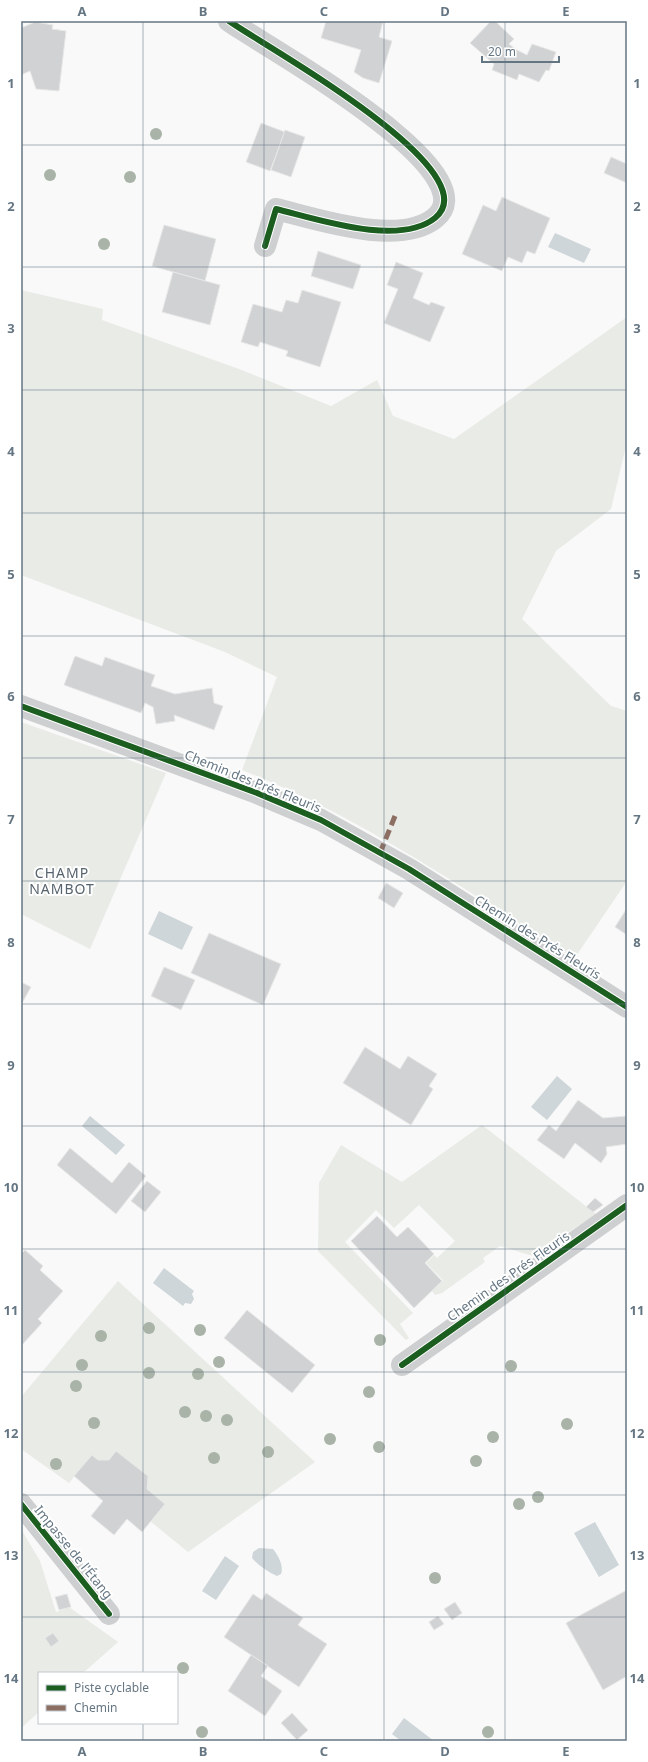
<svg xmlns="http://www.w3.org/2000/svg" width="648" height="1762" font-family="'Noto Sans',sans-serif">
<rect width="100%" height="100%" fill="#f9f9f9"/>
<!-- green -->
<g fill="#e8ebe6">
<path d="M21 290 103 309 102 320 239 369 331 406 377 380 393 416 454 439 627 317V442L611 509 556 551 522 619 611 706 627 711V881L574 959C467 891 361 817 242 770L277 677 225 652 21 575Z"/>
<path d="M21 722 166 773 90 949 21 914Z"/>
<path d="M482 1125 596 1214 533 1256 500 1246 483 1258 485 1262 442 1293 435 1295 432 1291 443 1280 426 1263 434 1255 437 1258 455 1241 419 1205 394 1228 376 1210 345 1242 413 1313 400 1324 409 1338 406 1340 318 1251 319 1183 341 1145 402 1182Z"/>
<path d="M118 1281 315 1462 188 1552 150 1521 147 1489 148 1476 116 1451 109 1460H98L92 1455 69 1483 21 1449V1397Z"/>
<path d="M21 1529 40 1561 56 1612 69 1607 118 1642 83 1673H39V1712L21 1728Z"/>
</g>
<!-- water -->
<g fill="#ced6d9">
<path d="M555 233 591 249 584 263 548 247Z"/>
<path d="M159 911 193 927 182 950 148 934Z"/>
<path d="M557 1076 572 1089 547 1120 531 1107Z"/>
<path d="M90 1116 125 1145 116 1155 82 1126Z"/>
<path d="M164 1268 194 1291 192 1294 194 1299 191 1304 185 1303 183 1306 153 1283Z"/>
<path d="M595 1522 619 1565 599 1577 574 1533Z"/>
<path d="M259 1548 273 1549C278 1555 284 1566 281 1574L277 1576C267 1571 259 1566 252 1558L253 1552Z"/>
<path d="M225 1556 239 1566 216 1600 202 1591Z"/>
<path d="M404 1718 434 1741H401L392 1734Z"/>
</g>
<!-- building -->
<g fill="#d0d2d3" stroke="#e8e8e8">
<path d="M326 21H383L379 37 392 41 379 83 363 78 354 72 361 50 321 38Z"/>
<path d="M491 21H495L514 39 509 44 517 50 527 55 532 44 556 52 549 71 546 70 539 82 519 74 517 80 492 70 494 64 470 43Z"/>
<path d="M35 22 53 25 52 29 66 31 59 91 36 89 30 71 21 75V28Z"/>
<path d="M261 123 285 132 270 171 246 162Z"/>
<path d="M285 130 305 137 291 177 271 170Z"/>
<path d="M611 157 627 164V183L604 173Z"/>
<path d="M502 197 550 218 535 254 527 251 522 263 508 257 502 271 462 254 483 205 496 211Z"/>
<path d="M164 225 216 239 205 281 152 266Z"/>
<path d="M318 251 361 265 353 289 311 276Z"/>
<path d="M396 262 423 273 413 298 429 305 431 302 445 307 430 342 384 323 398 289 387 285Z"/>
<path d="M173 272 220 285 210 325 162 312Z"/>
<path d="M302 290 341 302 320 367 286 356 288 351 260 342 258 347 241 342 253 304 282 312 286 300 298 303Z"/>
<path d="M75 656 102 666 105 657 155 675 151 686 175 694 212 688 214 703 223 706 214 730 174 715 175 721 156 724 153 707 145 703 141 713 64 685Z"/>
<path d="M386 883 403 893 394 908 378 898Z"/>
<path d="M627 908V935L615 927Z"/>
<path d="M209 933 281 964 263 1005 191 973Z"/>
<path d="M164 967 195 980 181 1010 151 996Z"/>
<path d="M21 982 31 987 21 1005Z"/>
<path d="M365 1047 400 1069 408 1056 437 1074 429 1086 433 1089 411 1125 343 1083Z"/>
<path d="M578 1100 603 1118 627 1116V1144L606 1147 607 1154 601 1163 575 1143 564 1159 537 1140 549 1125 556 1131Z"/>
<path d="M70 1148 112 1183 129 1162 146 1176 116 1214 57 1165Z"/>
<path d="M147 1181 161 1192 145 1212 131 1201Z"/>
<path d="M595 1198 603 1205 593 1212 586 1207Z"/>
<path d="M377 1216 397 1237 408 1227 434 1254 425 1263 442 1281 414 1308 351 1241Z"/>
<path d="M25 1250 43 1266 40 1270 63 1291 38 1319 42 1323 21 1346V1254Z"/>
<path d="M247 1310 315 1365 292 1393 224 1338Z"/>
<path d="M116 1451 148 1476 147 1489 165 1504 142 1532 127 1519 114 1535 91 1516 103 1501 74 1476 92 1455 98 1460H109Z"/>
<path d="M627 1590V1676L603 1690 566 1623Z"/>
<path d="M266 1593 303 1618 298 1625 327 1644 299 1687 224 1637 253 1594 262 1600Z"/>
<path d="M67 1594 71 1607 59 1610 55 1597Z"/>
<path d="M455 1602 462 1613 452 1620 444 1609Z"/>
<path d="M438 1616 444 1624 434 1630 429 1622Z"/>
<path d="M53 1633 59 1641 51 1647 45 1638Z"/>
<path d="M251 1655 268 1666 261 1676 282 1691 265 1716 228 1691Z"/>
<path d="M292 1713 308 1730 297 1740 281 1723Z"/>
</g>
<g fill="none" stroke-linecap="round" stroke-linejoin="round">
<!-- minor -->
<g stroke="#cecfd0" stroke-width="22">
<path d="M229 21C259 43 493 171 435 218 399 247 317 219 276 209L265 246"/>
<path d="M21 706 257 793 321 820 409 869 627 1007"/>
<path d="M402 1365 627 1205"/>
<path d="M21 1504 109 1614"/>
</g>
<!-- quiet -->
<path stroke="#8d6e63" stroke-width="5" stroke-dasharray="10 5" stroke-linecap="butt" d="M380 853 395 816"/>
<defs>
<g id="cycleway">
<path d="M229 21C259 43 493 171 435 218 399 247 317 219 276 209L265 246"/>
<path d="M21 706 257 793 321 820 409 869 627 1007"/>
<path d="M402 1365 627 1205"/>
<path d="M21 1504 109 1614"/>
</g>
</defs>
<!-- cycleway casing -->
<use href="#cycleway" stroke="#fff" stroke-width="8"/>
<!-- cycleway -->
<use href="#cycleway" stroke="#1b5e20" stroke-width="6"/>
</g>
<!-- trees -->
<g fill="#a9b3a7">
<circle cx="156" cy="134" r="6"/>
<circle cx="50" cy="175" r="6"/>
<circle cx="130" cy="177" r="6"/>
<circle cx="104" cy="244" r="6"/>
<circle cx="149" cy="1328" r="6"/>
<circle cx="200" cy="1330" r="6"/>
<circle cx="101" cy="1336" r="6"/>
<circle cx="380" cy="1340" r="6"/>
<circle cx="219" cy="1362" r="6"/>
<circle cx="82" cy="1365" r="6"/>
<circle cx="511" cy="1366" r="6"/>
<circle cx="149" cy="1373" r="6"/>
<circle cx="198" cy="1374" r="6"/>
<circle cx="76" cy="1386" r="6"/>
<circle cx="369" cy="1392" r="6"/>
<circle cx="185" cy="1412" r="6"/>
<circle cx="206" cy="1416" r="6"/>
<circle cx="227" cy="1420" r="6"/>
<circle cx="94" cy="1423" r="6"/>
<circle cx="567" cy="1424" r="6"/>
<circle cx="493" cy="1437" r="6"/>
<circle cx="330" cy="1439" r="6"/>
<circle cx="379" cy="1447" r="6"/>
<circle cx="268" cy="1452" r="6"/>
<circle cx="214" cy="1458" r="6"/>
<circle cx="476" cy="1461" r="6"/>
<circle cx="56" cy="1464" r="6"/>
<circle cx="538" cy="1497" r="6"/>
<circle cx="519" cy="1504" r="6"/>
<circle cx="435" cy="1578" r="6"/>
<circle cx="183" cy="1668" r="6"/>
<circle cx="202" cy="1732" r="6"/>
<circle cx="488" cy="1732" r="6"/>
</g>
<!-- grid -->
<path fill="none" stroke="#657683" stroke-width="1" stroke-opacity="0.55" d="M143 21V1673M264 21V1741M384 21V1741M505 21V1741M21 145H627M21 267H627M21 390H627M21 513H627M21 636H627M21 758H627M21 881H627M21 1004H627M21 1126H627M21 1249H627M21 1372H627M21 1495H627M21 1617H627M143 1723V1741"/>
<g text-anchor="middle" stroke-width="4" stroke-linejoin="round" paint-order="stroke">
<!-- street labels -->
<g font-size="13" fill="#657683" stroke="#fff">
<text transform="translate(253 781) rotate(22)" y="5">Chemin des Prés Fleuris</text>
<text transform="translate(538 937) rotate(32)" y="5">Chemin des Prés Fleuris</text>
<text transform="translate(508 1276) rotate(-35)" y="5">Chemin des Prés Fleuris</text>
<text transform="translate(74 1552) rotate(51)" y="5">Impasse de l'Étang</text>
</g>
<!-- neighbourhood labels -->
<g font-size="14" letter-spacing="1" fill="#57646e" stroke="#fff">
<text x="62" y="878">CHAMP<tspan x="62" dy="16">NAMBOT</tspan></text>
</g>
</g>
<!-- border -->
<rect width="648" height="1762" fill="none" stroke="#ffffff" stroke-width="44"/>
<!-- legend -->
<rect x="38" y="1672" width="140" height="52" fill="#ffffff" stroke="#c1c8cd"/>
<rect x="46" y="1685" width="20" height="6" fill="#1b5e20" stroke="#c1c8cd"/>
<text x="74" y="1692" font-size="12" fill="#657683">Piste cyclable</text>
<rect x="46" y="1705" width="20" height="6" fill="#8d6e63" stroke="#c1c8cd"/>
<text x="74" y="1712" font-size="12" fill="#657683">Chemin</text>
<!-- scale -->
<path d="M482 56v6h77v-6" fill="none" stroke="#657683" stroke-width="2"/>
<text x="488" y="56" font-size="12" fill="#657683" stroke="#ffffff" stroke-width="3" paint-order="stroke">20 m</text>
<rect x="22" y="22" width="604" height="1718" fill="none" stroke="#657683" stroke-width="1.5"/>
<g font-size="13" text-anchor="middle" font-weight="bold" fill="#657683">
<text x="82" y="16">A</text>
<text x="203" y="16">B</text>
<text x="324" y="16">C</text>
<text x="445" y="16">D</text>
<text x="566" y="16">E</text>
<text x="11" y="88">1</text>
<text x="637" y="88">1</text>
<text x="11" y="211">2</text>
<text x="637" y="211">2</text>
<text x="11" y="333">3</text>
<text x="637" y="333">3</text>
<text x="11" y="456">4</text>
<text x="637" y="456">4</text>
<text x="11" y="579">5</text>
<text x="637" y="579">5</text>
<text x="11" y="701">6</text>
<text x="637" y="701">6</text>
<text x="11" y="824">7</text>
<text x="637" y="824">7</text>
<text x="11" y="947">8</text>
<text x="637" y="947">8</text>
<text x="11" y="1070">9</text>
<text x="637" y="1070">9</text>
<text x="11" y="1192">10</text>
<text x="637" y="1192">10</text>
<text x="11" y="1315">11</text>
<text x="637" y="1315">11</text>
<text x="11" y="1438">12</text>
<text x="637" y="1438">12</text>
<text x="11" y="1560">13</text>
<text x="637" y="1560">13</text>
<text x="11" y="1683">14</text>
<text x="637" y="1683">14</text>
<text x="82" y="1756">A</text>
<text x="203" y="1756">B</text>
<text x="324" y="1756">C</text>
<text x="445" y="1756">D</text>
<text x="566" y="1756">E</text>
</g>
</svg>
